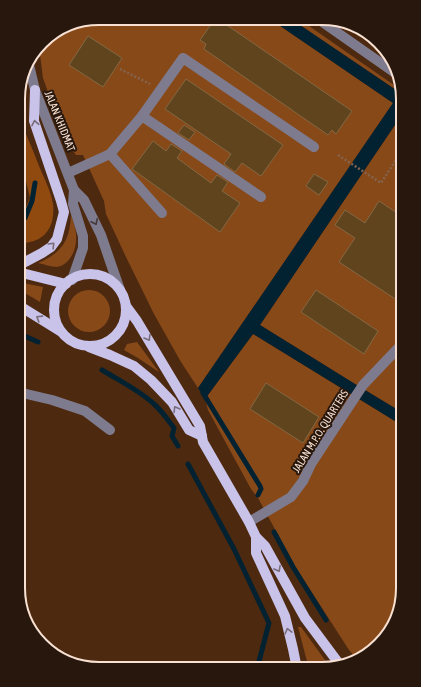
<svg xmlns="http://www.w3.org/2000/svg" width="421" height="687" font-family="'Asap Condensed',sans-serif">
<rect width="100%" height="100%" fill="#4d2910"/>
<!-- green -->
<g fill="#884919">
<path d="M99 18 270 19 393 103 198 388 181 362 154 314 126 257 106 214 104 201 83 155H76L73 151 53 106 43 78 39 47 45 38 68 24Z"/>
<path d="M291 19H299L401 90 402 94Z"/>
<path d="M403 113V413L355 384 260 325Z"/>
<path d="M71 215C74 223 77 232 76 240 76 251 69 265 57 267 51 267 44 264 38 263 62 253 70 240 71 215Z"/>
<path d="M18 282 43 287 40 302 18 289Z"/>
<circle cx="89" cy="311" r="21"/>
<path d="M253 334 403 426V593L386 637 357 659 349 650 295 566 258 498 251 489 208 410 205 399Z"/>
<path d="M137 342 159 372 138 358 124 350 127 344Z"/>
<path d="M298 627H301L330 667 322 669H309Z"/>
</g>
<!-- forest -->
<path fill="#90490e" d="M19 118C26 134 33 150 39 166 44 178 51 191 53 204 54 209 53 217 52 222 46 239 35 242 18 244L19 211 25 209 30 198 19 152Z"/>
<!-- water -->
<path fill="#022231" d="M270 19H291L402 94 403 99V113L260 325 355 384 403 413V426L253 334 205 399 198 388 393 103Z"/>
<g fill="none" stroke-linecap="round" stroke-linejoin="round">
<!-- stream -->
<g stroke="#022231" stroke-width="5">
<path d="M18 219 25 218 32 201 35 183"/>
<path d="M18 333 38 342"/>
<path d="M102 370C120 381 139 390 154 404 162 411 168 420 174 428L172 436 178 446"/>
<path d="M203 393 260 486 261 489 258 495"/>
<path d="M188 464 234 549 269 623 257 669"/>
<path d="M274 532 293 567 326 620"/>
</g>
</g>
<!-- building -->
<g fill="#5f441e" stroke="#846842">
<path d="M215 19H218L352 111 336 134 332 130 328 135 204 49 206 44 200 40Z"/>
<path d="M88 36 122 58 103 87 69 65Z"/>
<path d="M186 79 283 145 261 176 242 163 235 172 224 164 231 154 165 109Z"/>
<path d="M184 125 195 132 189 140 178 133Z"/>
<path d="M153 141 166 151 171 144 182 151 177 158 211 183 217 175 228 182 222 191 240 203 220 232 132 169Z"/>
<path d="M314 174 328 182 319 195 306 186Z"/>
<path d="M379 201 403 217V304L339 262 355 238 335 225 345 210 365 223Z"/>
<path d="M316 290 378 331 364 354 301 312Z"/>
<path d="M266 383 319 417 303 443 250 409Z"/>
</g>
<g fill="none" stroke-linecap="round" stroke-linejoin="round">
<!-- path -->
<g stroke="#84644e" stroke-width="2.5" stroke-dasharray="2 2" stroke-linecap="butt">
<path d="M120 69 150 84"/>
<path d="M338 155 381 183 403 149"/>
</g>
<!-- minor -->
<g stroke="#7e7b8e" stroke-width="10">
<path d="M318 19 398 75"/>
<path d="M28 61 35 90 74 190 73 204 83 236V248L72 280"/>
<path d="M142 116 261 197"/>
<path d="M110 154 162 213"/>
<path d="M68 173 110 154 142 116 183 58 314 147"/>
<path d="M74 190 84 200 101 235 112 267 120 290"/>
<path d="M18 392 52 400 85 411 110 430"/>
<path d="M249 522 291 497 303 481 311 464 363 385 403 343"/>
</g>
<!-- major -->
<g stroke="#c9c2e9" stroke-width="10">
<path d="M18 261 25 262 42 253 51 247 57 239 64 212 61 201 34 121 35 90"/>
<path d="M18 272 66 284"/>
<circle cx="90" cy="310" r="36"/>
<path d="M18 305 60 331"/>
<path d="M126 306 137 321 200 426 203 442 249 522 256 537 265 546 305 618 340 665"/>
<path d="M89 347 110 355 134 366 151 380 172 402 189 430 202 436"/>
<path d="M256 537V553L285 616 293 649 297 669"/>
</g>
</g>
<!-- one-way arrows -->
<defs><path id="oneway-chevron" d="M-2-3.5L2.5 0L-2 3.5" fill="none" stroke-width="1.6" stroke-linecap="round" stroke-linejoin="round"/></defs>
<g stroke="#786c7b">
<use href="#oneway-chevron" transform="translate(35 123) rotate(-101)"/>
<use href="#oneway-chevron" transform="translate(52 245) rotate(-46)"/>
<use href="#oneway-chevron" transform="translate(39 318) rotate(-148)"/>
<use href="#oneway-chevron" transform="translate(148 338) rotate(59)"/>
<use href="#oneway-chevron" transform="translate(176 409) rotate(-121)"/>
<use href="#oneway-chevron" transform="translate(278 569) rotate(61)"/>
<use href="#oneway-chevron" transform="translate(288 631) rotate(-104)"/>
</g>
<use stroke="#453a3a" href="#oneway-chevron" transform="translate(95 222) rotate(64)"/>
<g text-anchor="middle" stroke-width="4" stroke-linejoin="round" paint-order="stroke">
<!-- street labels -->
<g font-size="11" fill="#f8e1d2" stroke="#27170d">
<text transform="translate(60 121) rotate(68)" y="4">JALAN KHIDMAT</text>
<text transform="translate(320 431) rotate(-58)" y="4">JALAN M.P.O. QUARTERS</text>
</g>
</g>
<!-- crop -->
<path d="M0 0H421V687H0ZM99 25H322A74 74 0 0 1 396 99V588A74 74 0 0 1 322 662H99A74 74 0 0 1 25 588V99A74 74 0 0 1 99 25Z" fill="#27170d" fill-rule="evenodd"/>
<path fill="none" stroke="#f8e1d2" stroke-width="2" d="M99 25H322A74 74 0 0 1 396 99V588A74 74 0 0 1 322 662H99A74 74 0 0 1 25 588V99A74 74 0 0 1 99 25Z"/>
</svg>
